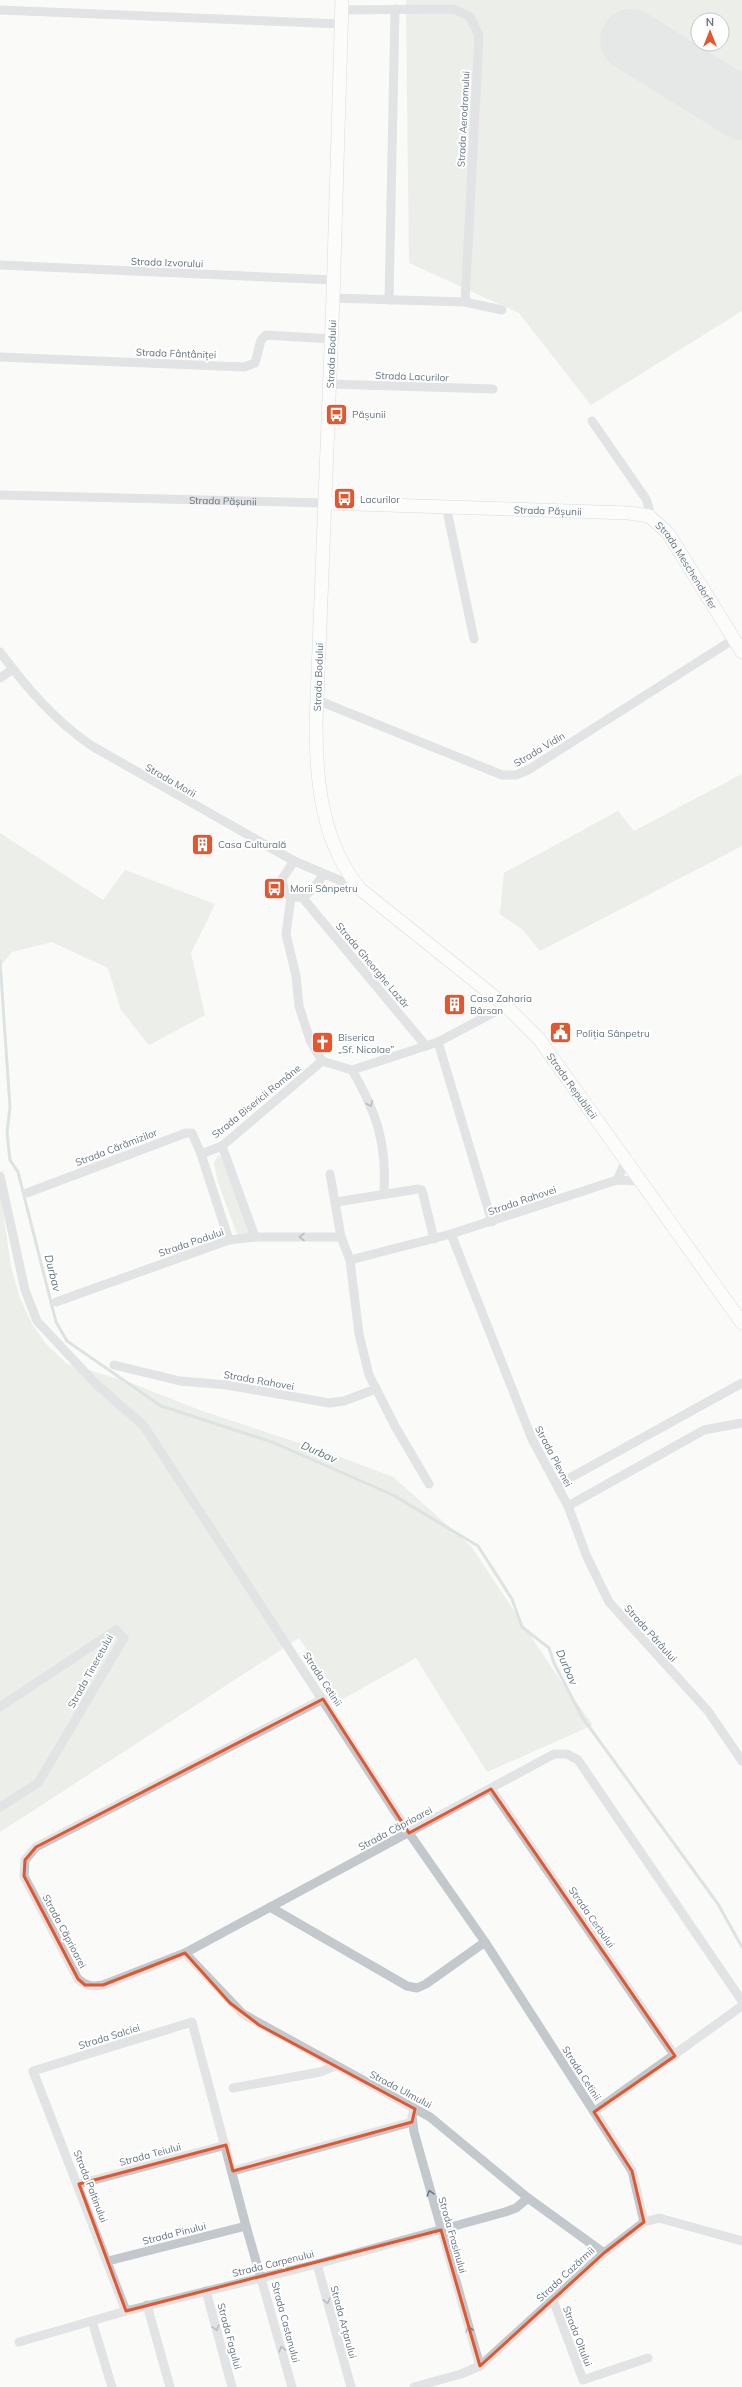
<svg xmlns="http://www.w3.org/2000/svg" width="742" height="2387" font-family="Mulish,sans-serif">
<rect width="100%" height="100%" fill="#fafaf8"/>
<!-- green -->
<g fill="#dadfd7" fill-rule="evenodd">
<path d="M406 0H742V311L591 405 519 313 409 263ZM698 20H722V44H698Z"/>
<path d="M742 774V846L540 951 523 930 500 914 504 873 618 811 634 831Z"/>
<path d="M0 833 103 900 125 870 215 904 191 953 205 1015 149 1045 121 1010 108 968 52 942 12 952 0 967Z"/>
<path d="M218 1155 224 1160 250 1234 244 1237 237 1234 218 1182 214 1163Z"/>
<path d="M0 1191 11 1267 20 1298 32 1324 46 1344 66 1363 131 1383 202 1411 332 1454 393 1477 471 1546 558 1677 593 1725 487 1772 416 1658 341 1700 299 1638 0 1832Z"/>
</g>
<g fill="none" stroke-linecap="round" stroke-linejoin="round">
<!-- stream -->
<path stroke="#bbc7cb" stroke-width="3" d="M0 961 10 1107 7 1133 10 1160 18 1172 56 1322 67 1341 161 1406 272 1442 393 1495 478 1546 512 1599 522 1627 549 1648 554 1663 582 1717 718 1904 742 1947"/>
<!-- runway -->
<path stroke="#ced2d4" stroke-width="62" d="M631 40 742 109"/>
<defs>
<g id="secondary">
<path id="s2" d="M342 0 333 298 316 724C316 782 322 843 360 889L506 1006 539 1039 742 1323"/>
<path id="s3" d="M325 503 629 513 649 516 668 533 742 652"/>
</g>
</defs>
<!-- secondary casing -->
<use href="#secondary" stroke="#b3babf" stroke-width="14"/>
<!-- street -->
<g stroke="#c3c8cc" stroke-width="9">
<path d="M0 10 342 24"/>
<path d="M342 10 454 9 470 17 479 36 465 302"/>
<path d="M0 265 334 280"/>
<path d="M333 298 465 302 502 310"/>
<path d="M389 300 395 9"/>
<path d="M0 357 244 367 255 363 261 340 266 335 331 339"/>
<path d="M330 384 493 389"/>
<path d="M592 421 646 499 649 508V516"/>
<path id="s1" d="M0 495 325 503"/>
<path d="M446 506 474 639"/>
<path d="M0 652C26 687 55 721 92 746L294 861 360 889"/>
<path d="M0 678 13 669"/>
<path d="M317 700 502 775H516L528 770 734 639"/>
<path d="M294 861 282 879 285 892C302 906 314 889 323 875"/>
<path d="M291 897 286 934 296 976 299 1006 310 1040 322 1061 352 1070 438 1042 506 1006"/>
<path d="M302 897 426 1046"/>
<path d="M438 1042 492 1222"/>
<path d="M352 1070C377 1113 387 1144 384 1194"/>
<path d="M222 1146 255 1237"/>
<path d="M201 1154 222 1146 322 1061"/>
<path d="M330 1174 341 1237 350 1260 359 1334 369 1375 395 1426 429 1484"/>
<path d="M0 1176 25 1290 37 1321 96 1384 144 1426 409 1833 485 1942 632 2171 644 2222"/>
<path d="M617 1180 626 1161"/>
<path d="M27 1193 186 1133H192L201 1154 229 1240"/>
<path d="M336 1202 418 1189 422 1190 434 1239"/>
<path d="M451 1234 532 1439 568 1506 587 1557 609 1602 708 1711 742 1761"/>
<path d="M350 1260 451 1234 617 1180 640 1181"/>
<path d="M56 1302 229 1240 255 1237H341"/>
<path d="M114 1365 180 1381 227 1385 329 1403 344 1401 376 1389"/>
<path d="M557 1485 742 1383"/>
<path d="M568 1506 704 1430 742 1423"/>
<path d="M323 1699 36 1847 25 1860 24 1876 78 1979C86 1986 92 1987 103 1985L185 1953 554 1754H567L578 1760 742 2001"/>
<path d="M0 1707 116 1630 124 1638 38 1783 0 1807"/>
<path d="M491 1789 675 2056"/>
<path d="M270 1907 407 1986 417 1988 426 1984 485 1942"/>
<path d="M185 1953 243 2014 430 2117 528 2198 604 2253"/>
<path d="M233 2088 320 2072 335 2066"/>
<path d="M415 2109 412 2116 414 2132 480 2366"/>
<path d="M594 2112 742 2006"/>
<path d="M233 2171 412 2122"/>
<path d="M79 2184 226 2145"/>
<path d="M108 2261 246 2226"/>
<path d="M317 2264 351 2387"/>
<path d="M206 2291 232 2387"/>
<path d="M553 2300 583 2380 648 2358"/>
<path d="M147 2305 170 2387"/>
<path d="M126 2311 33 2071 192 2022 246 2226 292 2387"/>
<path d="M92 2321 112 2387"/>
<path d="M19 2342 126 2311 317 2264 505 2212 516 2208 528 2198"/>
<path d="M414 2387 461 2374 480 2366 604 2253 644 2222 659 2218 742 2241"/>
</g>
<!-- secondary -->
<use href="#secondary" stroke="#fff" stroke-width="13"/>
</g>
<!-- one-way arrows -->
<defs><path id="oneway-chevron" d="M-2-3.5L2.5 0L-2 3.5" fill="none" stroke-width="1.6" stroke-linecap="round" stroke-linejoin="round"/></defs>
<g stroke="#6a7a87">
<use href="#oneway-chevron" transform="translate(370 1104) rotate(67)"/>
<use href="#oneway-chevron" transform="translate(302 1237) rotate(180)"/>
<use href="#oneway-chevron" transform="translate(430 2193) rotate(-106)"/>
<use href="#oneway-chevron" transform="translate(327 2301) rotate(75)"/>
<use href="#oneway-chevron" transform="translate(216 2328) rotate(75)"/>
<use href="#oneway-chevron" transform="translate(469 2329) rotate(-106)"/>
<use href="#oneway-chevron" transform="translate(282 2349) rotate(-105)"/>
</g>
<!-- marked area -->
<path d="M0 0H742V2387H0ZM323 1699 409 1833 491 1789 675 2056 594 2112 632 2171 644 2222 604 2253 480 2366 441 2230 126 2311 79 2184 226 2145 233 2171 412 2122 415 2109 259 2025 230 2003 185 1953 103 1985H85L78 1979 24 1876 25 1860 36 1847Z" fill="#fafaf8" fill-opacity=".55" fill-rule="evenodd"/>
<path fill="none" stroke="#e4572e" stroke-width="3" stroke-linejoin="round" d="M323 1699 409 1833 491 1789 675 2056 594 2112 632 2171 644 2222 604 2253 480 2366 441 2230 126 2311 79 2184 226 2145 233 2171 412 2122 415 2109 259 2025 230 2003 185 1953 103 1985H85L78 1979 24 1876 25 1860 36 1847Z"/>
<!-- icons -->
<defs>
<symbol id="bus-square" viewBox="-11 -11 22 22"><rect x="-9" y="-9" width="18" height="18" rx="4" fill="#e4572e" stroke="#fff"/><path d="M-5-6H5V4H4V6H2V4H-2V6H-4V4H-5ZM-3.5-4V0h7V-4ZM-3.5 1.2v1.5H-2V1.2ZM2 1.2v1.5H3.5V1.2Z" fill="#fff"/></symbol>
<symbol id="building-square" viewBox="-11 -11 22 22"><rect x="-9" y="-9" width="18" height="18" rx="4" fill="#e4572e" stroke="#fff"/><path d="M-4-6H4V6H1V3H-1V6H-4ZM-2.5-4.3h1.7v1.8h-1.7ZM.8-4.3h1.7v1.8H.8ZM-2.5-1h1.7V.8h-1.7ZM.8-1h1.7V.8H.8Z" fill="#fff"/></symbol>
<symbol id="civic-square" viewBox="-11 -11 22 22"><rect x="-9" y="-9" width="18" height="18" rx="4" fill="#e4572e" stroke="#fff"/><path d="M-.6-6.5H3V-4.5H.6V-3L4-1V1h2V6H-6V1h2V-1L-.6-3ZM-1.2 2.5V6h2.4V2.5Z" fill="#fff"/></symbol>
<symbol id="church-square" viewBox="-11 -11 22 22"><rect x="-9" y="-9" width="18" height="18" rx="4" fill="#e4572e" stroke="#fff"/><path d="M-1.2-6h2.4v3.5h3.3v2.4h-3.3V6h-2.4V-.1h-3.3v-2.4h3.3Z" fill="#fff"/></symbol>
</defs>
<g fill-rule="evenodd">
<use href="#bus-square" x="324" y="402" width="25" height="25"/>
<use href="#bus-square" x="332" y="486" width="25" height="25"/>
<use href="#building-square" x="190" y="832" width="25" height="25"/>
<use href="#bus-square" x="262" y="876" width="25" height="25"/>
<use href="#building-square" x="442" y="992" width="25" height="25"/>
<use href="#civic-square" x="548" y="1020" width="25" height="25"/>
<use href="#church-square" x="310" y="1030" width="25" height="25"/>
</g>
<g text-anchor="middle" stroke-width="4" stroke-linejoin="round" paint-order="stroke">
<!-- street labels -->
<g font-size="10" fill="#657683" stroke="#fff">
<text transform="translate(463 119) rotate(-87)" y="4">Strada Aerodromului</text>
<text transform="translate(167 262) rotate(2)" y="4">Strada Izvorului</text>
<text transform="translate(176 353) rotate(2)" y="4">Strada Fântâniței</text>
<text transform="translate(331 354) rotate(-88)" y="4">Strada Bodului</text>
<text transform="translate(412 376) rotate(2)" y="4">Strada Lacurilor</text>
<text dy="4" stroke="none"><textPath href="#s1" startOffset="223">Strada Pășunii</textPath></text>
<text dy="4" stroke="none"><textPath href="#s3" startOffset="223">Strada Pășunii</textPath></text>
<text dy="4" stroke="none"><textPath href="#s3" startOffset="387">Strada Meschendorfer</textPath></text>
<text transform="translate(318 677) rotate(-88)" y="4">Strada Bodului</text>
<text transform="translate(539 749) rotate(-31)" y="4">Strada Vidin</text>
<text transform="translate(171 780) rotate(30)" y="4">Strada Morii</text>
<text transform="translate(373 965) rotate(50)" y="4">Strada Gheorghe Lazăr</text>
<text dy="4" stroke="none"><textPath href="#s2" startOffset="1190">Strada Republicii</textPath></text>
<text transform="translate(256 1101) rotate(-39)" y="4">Strada Bisericii Române</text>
<text transform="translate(116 1147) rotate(-21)" y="4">Strada Cărămizilor</text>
<text transform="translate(522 1200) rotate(-19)" y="4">Strada Rahovei</text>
<text transform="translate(191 1242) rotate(-19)" y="4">Strada Podului</text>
<text transform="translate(259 1380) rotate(10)" y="4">Strada Rahovei</text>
<text transform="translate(554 1456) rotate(62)" y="4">Strada Plevnei</text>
<text transform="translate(651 1633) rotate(48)" y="4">Strada Pârâului</text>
<text transform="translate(90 1671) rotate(-61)" y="4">Strada Tineretului</text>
<text transform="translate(323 1679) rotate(57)" y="4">Strada Cetinii</text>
<text transform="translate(395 1828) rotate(-28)" y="4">Strada Căprioarei</text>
<text transform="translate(592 1917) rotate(55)" y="4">Strada Cerbului</text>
<text transform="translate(65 1931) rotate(62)" y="4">Strada Căprioarei</text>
<text transform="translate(109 2036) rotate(-17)" y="4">Strada Salciei</text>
<text transform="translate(582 2073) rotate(57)" y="4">Strada Cetinii</text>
<text transform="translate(401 2089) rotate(28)" y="4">Strada Ulmului</text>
<text transform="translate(150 2154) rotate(-15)" y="4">Strada Teiului</text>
<text transform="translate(91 2186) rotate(69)" y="4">Strada Paltinului</text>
<text transform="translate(174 2233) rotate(-14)" y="4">Strada Pinului</text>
<text transform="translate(453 2235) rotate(74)" y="4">Strada Frasinului</text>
<text transform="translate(273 2263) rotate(-14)" y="4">Strada Carpenului</text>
<text transform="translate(565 2274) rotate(-43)" y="4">Strada Cazărmii</text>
<text transform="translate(286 2322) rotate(75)" y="4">Strada Castanului</text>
<text transform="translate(344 2322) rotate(75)" y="4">Strada Arțarului</text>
<text transform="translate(230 2336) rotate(75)" y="4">Strada Fagului</text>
<text transform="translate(578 2336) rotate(69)" y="4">Strada Oltului</text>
</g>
<!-- poi labels -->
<g font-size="10" fill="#657683" stroke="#fff" text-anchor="start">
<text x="352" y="418">Pășunii</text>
<text x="360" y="503">Lacurilor</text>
<text x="218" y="848">Casa Culturală</text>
<text x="290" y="892">Morii Sânpetru</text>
<text x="470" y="1002">Casa Zaharia<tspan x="470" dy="12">Bârsan</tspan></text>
<text x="576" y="1037">Poliția Sânpetru</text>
<text x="338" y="1041">Biserica<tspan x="338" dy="12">„Sf. Nicolae”</tspan></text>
</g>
<!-- water labels -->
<g font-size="11" font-style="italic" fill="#60757c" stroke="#fff">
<text transform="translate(53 1273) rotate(76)" y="4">Durbav</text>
<text transform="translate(319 1452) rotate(24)" y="4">Durbav</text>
<text transform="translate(567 1667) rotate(66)" y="4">Durbav</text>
</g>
</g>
<!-- north arrow -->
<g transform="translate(710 32)"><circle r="19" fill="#ffffff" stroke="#c1c8cd"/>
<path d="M0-3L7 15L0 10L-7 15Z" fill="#e4572e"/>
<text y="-6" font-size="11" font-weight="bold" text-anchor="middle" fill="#657683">N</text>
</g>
</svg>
